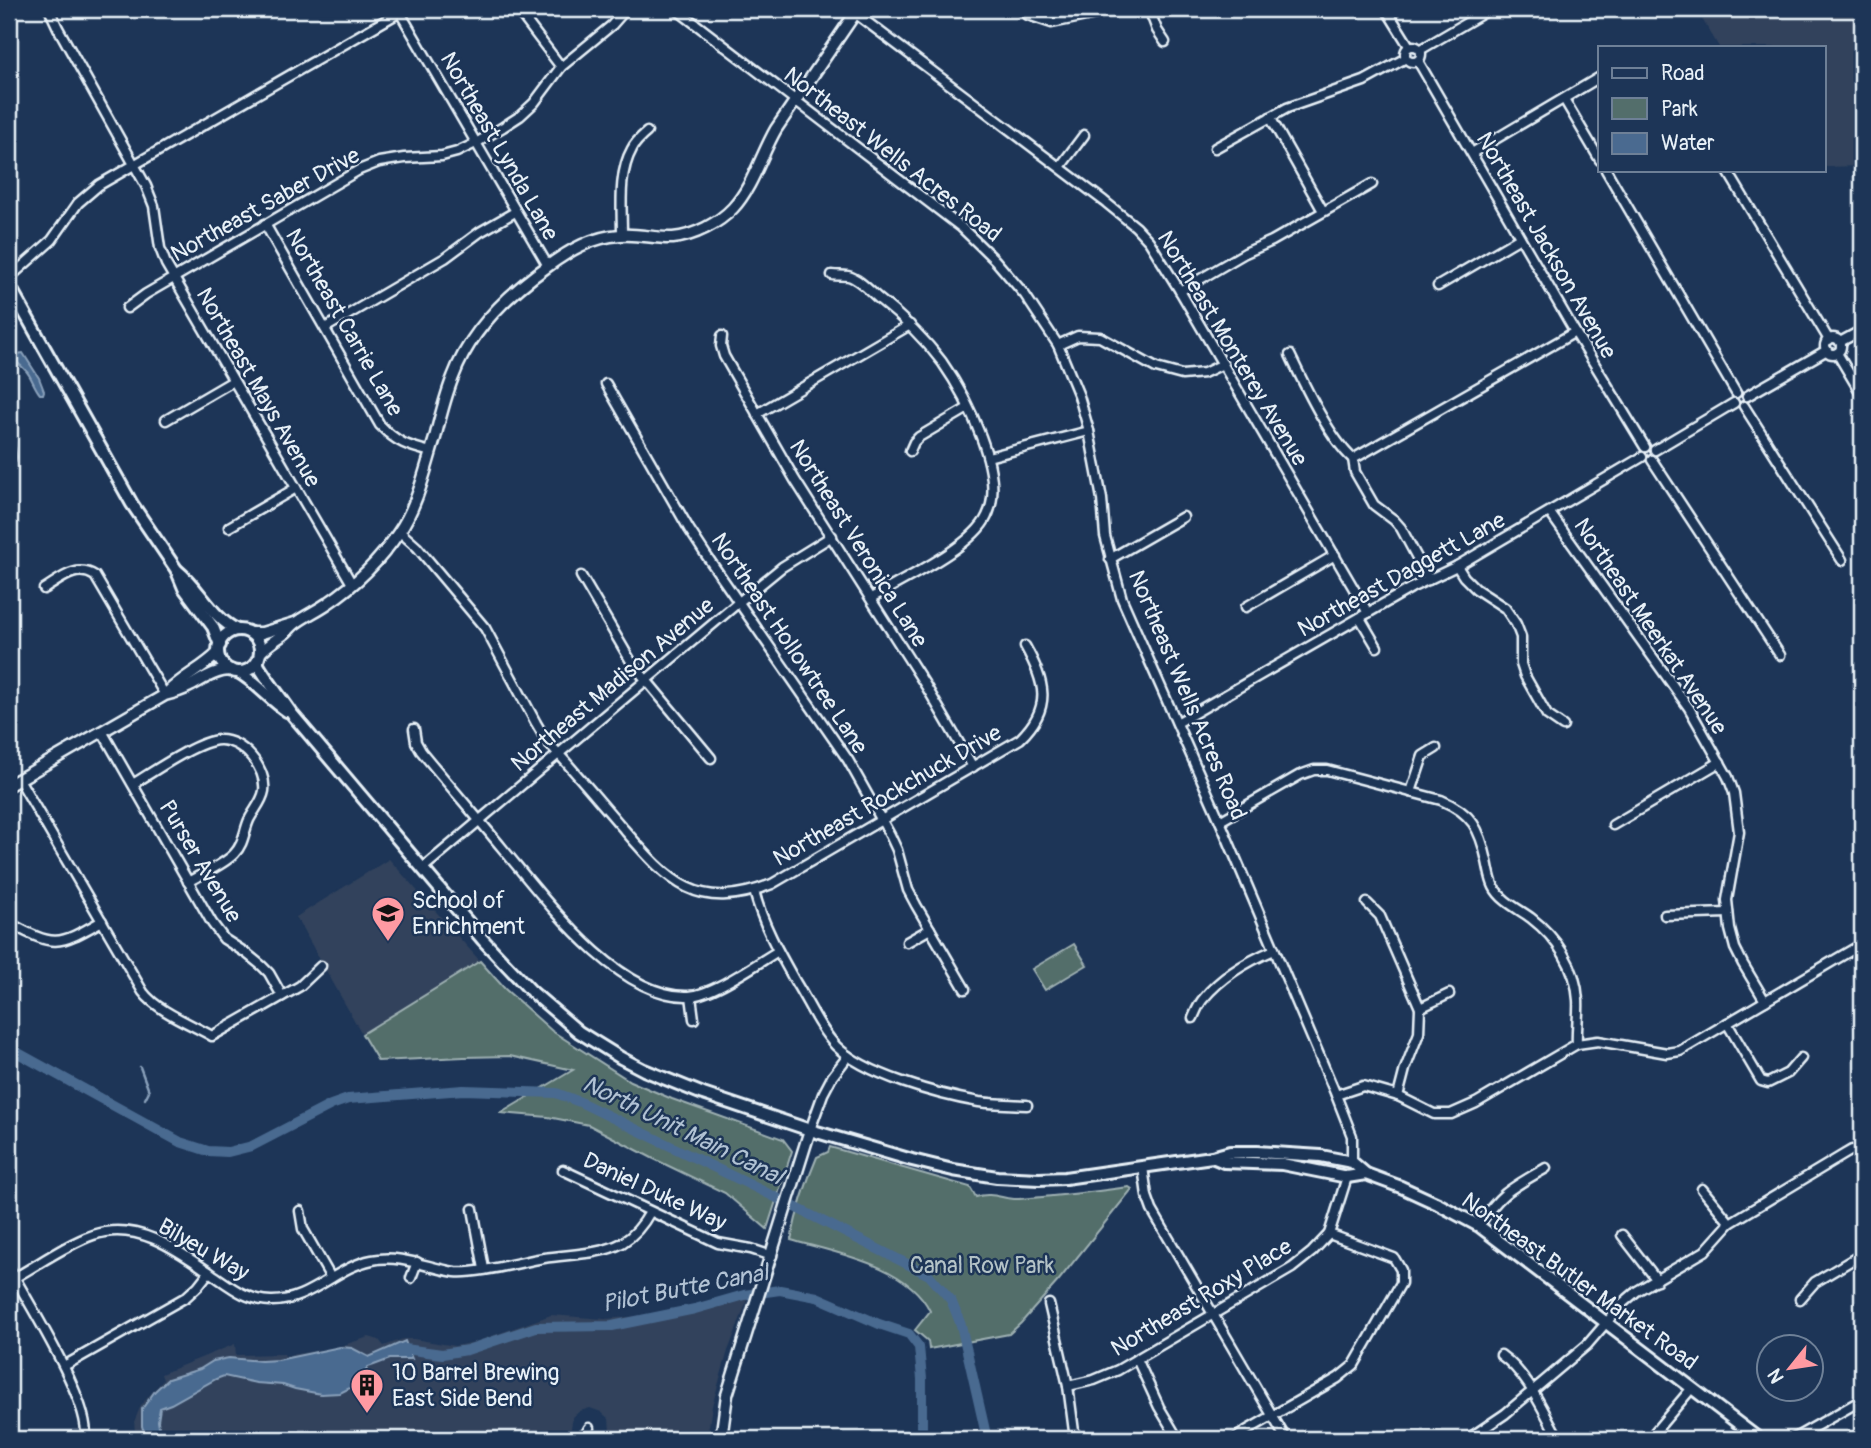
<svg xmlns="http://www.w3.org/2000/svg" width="1871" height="1448" font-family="Pangolin,sans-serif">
<rect width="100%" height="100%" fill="#1d3557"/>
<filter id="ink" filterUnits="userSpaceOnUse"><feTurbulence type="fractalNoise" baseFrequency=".0143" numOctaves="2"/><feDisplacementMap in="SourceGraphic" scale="14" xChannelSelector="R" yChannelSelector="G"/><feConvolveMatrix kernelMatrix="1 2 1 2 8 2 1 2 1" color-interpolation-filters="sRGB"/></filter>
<g filter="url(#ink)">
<!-- built -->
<g fill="#31425c">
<path d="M1696 9H1862V166L1824 167V47H1719Z"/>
<path d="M389 859 480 961 362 1034 296 917Z"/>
<path d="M751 1291 728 1351 712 1406 707 1439H605L610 1432 609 1419 601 1412 590 1408 580 1411 573 1417 569 1439H136L134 1422 141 1405 163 1380 161 1374 235 1344 236 1355 284 1354 285 1356 320 1350 321 1352 369 1337 379 1340 384 1346 403 1339H414L455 1346 475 1342 551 1315 605 1319 639 1316 701 1304 727 1295Z"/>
</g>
<!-- green -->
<g fill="#536e6b" stroke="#9eb0b2" stroke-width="2">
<path d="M1074 944 1087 965 1045 990 1032 969Z"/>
<path d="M480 961 505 989 552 1031 630 1081 672 1099 783 1139 792 1151 767 1229 725 1193 652 1158 589 1125 548 1117 501 1113 573 1070 510 1056 464 1057 378 1061 362 1034Z"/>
<path d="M830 1147 970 1187 976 1197C992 1191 1004 1200 1019 1199 1056 1196 1093 1192 1129 1187L1132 1189 1059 1280 1021 1323 1009 1334 929 1349 928 1341 915 1330 930 1311C908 1265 836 1253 791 1240 797 1210 805 1185 817 1157L828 1152Z"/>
</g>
<!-- water -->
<g fill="#4a6a90" stroke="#89a0ba" stroke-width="2">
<path d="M23 353 39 378 44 391 43 394H40C34 387 32 378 27 372 23 367 17 363 13 358L17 354Z"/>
<path d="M405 1341 412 1359H390L374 1365 368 1367 361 1379 354 1386 340 1393 321 1394 295 1389 283 1385 256 1383 224 1376 216 1379 171 1404 160 1408 158 1421 161 1439H146L142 1426V1409L155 1391 168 1379 200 1369 213 1361 229 1358 261 1361 278 1360 340 1347 352 1348 369 1357Z"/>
</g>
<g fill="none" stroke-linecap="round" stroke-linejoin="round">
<!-- stream -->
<path stroke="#89a0ba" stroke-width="2.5" d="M140 1067 149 1091 145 1099"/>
<!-- canal -->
<g stroke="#4a6a90" stroke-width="10">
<path d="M9 1048 180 1142 208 1151 228 1152 252 1146 331 1105 348 1099 463 1090 556 1093 580 1102 773 1196 929 1275 951 1300 961 1325 987 1439"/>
<path d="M398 1352 405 1349 442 1354 467 1350 536 1327 612 1326 695 1309 744 1295 780 1290 817 1297 879 1324 909 1334 919 1347 922 1379V1439"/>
</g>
<defs>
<g id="minor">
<path d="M49 9 58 28 146 186 154 206 160 248 166 264 352 584"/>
<path d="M398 9 548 266"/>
<path d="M517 9 561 67"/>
<path d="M676 9 961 227 995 260 1025 295 1058 345 1079 396 1089 431 1102 499 1105 536 1122 599 1220 821 1336 1095 1352 1136V1162"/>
<path d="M1020 9 1028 15 1052 23 1121 9"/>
<path d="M1149 9 1157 30 1165 42"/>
<path d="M1386 9 1409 46"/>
<path d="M855 13 1104 201 1136 227 1149 241 1180 291 1368 613"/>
<circle cx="1413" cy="54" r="8"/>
<path d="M1420 50 1490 9"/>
<path d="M1418 61 1575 332 1645 447"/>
<path d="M1564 99 1600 160"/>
<path d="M1270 117 1323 211"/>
<path d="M1215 148 1287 108 1364 81 1406 58"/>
<path d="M1472 153 1600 77"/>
<path d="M1060 167 1084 135"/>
<path d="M1606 170 1736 393"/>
<path d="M1727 170 1829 340"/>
<path d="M265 224 380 425C397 443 408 446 431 452"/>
<path d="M622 234C622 207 618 174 632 149 635 142 641 137 647 132"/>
<path d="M832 275C837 276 843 275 848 276 858 278 870 291 878 298 902 317 924 338 942 362 966 396 1007 476 987 516 973 547 902 580 871 598"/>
<path d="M9 278 52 240 78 203 99 185 400 12"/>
<path d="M1438 286 1520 238"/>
<path d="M1180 291 1245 253 1272 241 1372 184"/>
<path d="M127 308 146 294 359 170 379 162 404 158 442 156 457 152 476 143 503 127 520 116 534 103 561 67 612 25 626 9"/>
<path d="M325 328 445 258 480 232 515 212"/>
<path d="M722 336 721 346 724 356 795 480 926 686 973 767"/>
<circle cx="1833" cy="346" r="8"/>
<path d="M1840 342 1862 330"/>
<path d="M1058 345 1078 336 1100 337 1156 368 1182 375 1204 373 1223 364"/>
<path d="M1837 353 1862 395"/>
<path d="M1290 355C1304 384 1329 438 1353 459"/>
<path d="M606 384 689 529 706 555 848 760 890 835 897 850 908 890 916 905 965 989"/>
<path d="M1747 396 1827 350"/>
<path d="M1744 406 1842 560"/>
<path d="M757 414 910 325"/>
<path d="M166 420 233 381"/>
<path d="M9 443 11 457 9 465"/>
<path d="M1655 450 1734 403"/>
<path d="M910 451 914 442 919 437 968 408"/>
<path d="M988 457 1089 431"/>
<path d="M1652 460 1780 655"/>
<path d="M1550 513 1689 708 1728 777 1734 793 1739 832 1727 900 1730 929 1735 948 1743 964 1765 1001"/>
<path d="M229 527 296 488"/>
<path d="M399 531 417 547 485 628 536 723 546 740C572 768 596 797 621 826 668 880 695 914 772 884L1020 739C1053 707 1045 682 1025 646"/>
<path d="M1110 559 1183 517"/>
<path d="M1457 566 1464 577 1476 589 1505 608 1516 624 1521 637V664L1525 676 1547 715 1563 726"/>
<path d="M581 576 632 663 711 758"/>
<path d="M1429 580 1401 528 1394 520 1374 505 1355 472 1353 459 1575 332"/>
<path d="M44 589C61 579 76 564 95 576L165 695"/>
<path d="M1246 607 1335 555"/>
<path d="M1360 618 1377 647"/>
<path d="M1177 723 1411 588 1457 566 1642 457"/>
<path d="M414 729 416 742 421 751C448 784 476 816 503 849 544 898 618 999 689 996 713 995 756 964 778 951"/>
<path d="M102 731 212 923 224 939 246 953 262 966 269 973 282 996"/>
<path d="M19 779 143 992C157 1011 191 1024 212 1036L300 986 321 966"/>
<path d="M133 784C153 772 197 741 219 740 242 739 267 768 264 791 262 802 254 810 249 820 244 831 244 844 234 854 222 866 203 873 188 882"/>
<path d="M1411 792 1423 756 1436 748"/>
<path d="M1220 821 1300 775 1314 770H1327L1441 800C1472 813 1480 829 1487 861 1489 869 1490 879 1494 887 1501 901 1519 909 1531 918 1557 938 1576 967 1578 1000 1579 1014 1576 1029 1577 1044"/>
<path d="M1613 825 1720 762"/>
<path d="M423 868 739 602 782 567 832 536"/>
<path d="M754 891C763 925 779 953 796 983 809 1004 819 1028 836 1046 865 1075 939 1095 979 1102 995 1104 1011 1104 1027 1105"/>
<path d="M1367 903 1380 916 1420 1008 1419 1033 1405 1069 1398 1096"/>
<path d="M1665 915 1728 913"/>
<path d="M9 923C55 947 56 947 102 921"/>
<path d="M907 942 930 929"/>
<path d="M691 996 694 1019"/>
<path d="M1420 1008 1449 994"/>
<path d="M1193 1018C1196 1011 1199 1003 1204 998 1222 976 1248 961 1274 950"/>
<path d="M1727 1023 1761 1081 1768 1083 1788 1073 1801 1058"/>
<path d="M1336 1095 1363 1086 1398 1096 1434 1114H1451L1476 1103 1577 1044 1598 1041 1667 1053 1680 1051 1862 944"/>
<path d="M810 1130 823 1094 832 1077 848 1056"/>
<path d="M9 1156 10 1153"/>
<path d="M1143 1167 1147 1196 1152 1210 1286 1439"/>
<path d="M563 1170 718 1243 751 1249 772 1256"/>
<path d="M1702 1189 1730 1223"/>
<path d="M473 1209 484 1269"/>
<path d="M300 1211 303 1229 331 1278"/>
<path d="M1479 1226C1499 1193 1513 1187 1546 1168"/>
<path d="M1622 1235 1657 1280"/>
<path d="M9 1268C27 1300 94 1407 85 1439"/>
<path d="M14 1278C39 1264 67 1244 93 1235 136 1220 176 1249 209 1272 230 1286 245 1300 271 1301 309 1302 336 1267 372 1260 401 1254 428 1268 455 1272 478 1274 520 1262 544 1258 569 1254 600 1255 622 1243 635 1235 643 1225 650 1212"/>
<path d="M411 1278 417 1262"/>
<path d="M1800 1299 1815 1282 1862 1254"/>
<path d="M1049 1304 1068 1386 1075 1439"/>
<path d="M1501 1355C1528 1374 1543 1411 1559 1439"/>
<path d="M1137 1359 1159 1407 1178 1439"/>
<path d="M64 1366 186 1297 198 1286 209 1272"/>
<path d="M1068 1386 1094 1380 1118 1370 1292 1268 1312 1252 1329 1234 1347 1177"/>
<path d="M583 1439 589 1428"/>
<path d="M1235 1439 1246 1431 1338 1378 1354 1365 1401 1283V1270L1394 1258 1329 1234"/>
<path d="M1468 1439 1505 1414 1587 1345 1624 1302 1637 1291 1705 1251 1730 1223 1845 1154 1852 1150 1862 1151"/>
<path d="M1649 1439 1691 1389"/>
<path d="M1793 1439 1860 1401"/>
</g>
<g id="tertiary">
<path d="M250 633H262L295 623"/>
<path d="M260 653C268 644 276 640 285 633 289 630 292 625 297 622 307 615 318 610 328 603 355 585 381 559 399 532 418 504 425 470 435 438 440 418 445 397 453 377 470 331 508 294 548 266 570 250 592 237 620 235 637 233 655 239 673 238 694 236 719 223 733 208 753 186 761 155 776 129L858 9"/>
<path d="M168 692C184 676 202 669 218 653"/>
<path d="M9 785 165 695C173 693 181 691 188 687 202 680 215 670 231 670"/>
<path d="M721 1439 727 1395 810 1130"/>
</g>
<g id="secondary">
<path d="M9 285 132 504 176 569 184 588 213 627 220 645"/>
<path d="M178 571C200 589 211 617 237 630"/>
<circle cx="239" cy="651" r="21"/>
<path d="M257 663C267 681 281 697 292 714L483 940 531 991 579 1032 621 1058 644 1070 703 1094 810 1130 912 1160 953 1170 997 1177 1039 1179 1065 1178 1212 1157 1230 1152H1257L1321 1156 1352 1162 1366 1174 1401 1187 1438 1204 1479 1226 1759 1439"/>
<path d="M238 672C256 682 269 699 287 711"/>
<path d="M1212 1157 1224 1162 1282 1164 1347 1177 1366 1174"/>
</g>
</defs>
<!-- minor casing -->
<use href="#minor" stroke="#e8f1f8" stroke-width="13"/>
<!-- tertiary casing -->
<use href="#tertiary" stroke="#e8f1f8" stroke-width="15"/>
<!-- secondary casing -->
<use href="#secondary" stroke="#e8f1f8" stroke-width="16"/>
<!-- minor -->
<use href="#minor" stroke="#1d3557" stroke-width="8"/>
<!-- tertiary -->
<use href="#tertiary" stroke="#1d3557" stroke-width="10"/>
<!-- secondary -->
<use href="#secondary" stroke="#1d3557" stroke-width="10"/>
</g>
</g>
<!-- icons -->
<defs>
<symbol id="school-pin" viewBox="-11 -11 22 30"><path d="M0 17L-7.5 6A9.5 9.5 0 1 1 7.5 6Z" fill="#ff9aa2" stroke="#1d3557"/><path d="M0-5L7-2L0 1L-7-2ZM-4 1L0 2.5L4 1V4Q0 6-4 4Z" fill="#111"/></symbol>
<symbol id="building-pin" viewBox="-11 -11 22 30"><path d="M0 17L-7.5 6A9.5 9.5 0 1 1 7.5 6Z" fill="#ff9aa2" stroke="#1d3557"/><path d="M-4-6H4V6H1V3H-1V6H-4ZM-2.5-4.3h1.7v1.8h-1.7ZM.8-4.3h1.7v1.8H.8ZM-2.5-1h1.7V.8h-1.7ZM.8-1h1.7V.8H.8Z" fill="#111"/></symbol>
</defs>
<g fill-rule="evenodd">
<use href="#school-pin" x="369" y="894" width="38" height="52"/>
<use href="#building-pin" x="348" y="1366" width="38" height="52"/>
</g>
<g text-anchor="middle" stroke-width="5" stroke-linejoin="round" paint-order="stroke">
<!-- street labels -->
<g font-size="23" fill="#e8f1f8" stroke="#1d3557">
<text transform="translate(500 146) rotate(60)" y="8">Northeast Lynda Lane</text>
<text transform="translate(893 154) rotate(38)" y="8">Northeast Wells Acres Road</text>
<text transform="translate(265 204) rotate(-29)" y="8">Northeast Saber Drive</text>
<text transform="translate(1547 245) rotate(60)" y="8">Northeast Jackson Avenue</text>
<text transform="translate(345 322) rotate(60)" y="8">Northeast Carrie Lane</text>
<text transform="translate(1233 348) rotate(59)" y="8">Northeast Monterey Avenue</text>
<text transform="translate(259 387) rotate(60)" y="8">Northeast Mays Avenue</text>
<text transform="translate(859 543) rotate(58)" y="8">Northeast Veronica Lane</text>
<text transform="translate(1401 574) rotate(-29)" y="8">Northeast Daggett Lane</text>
<text transform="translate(1651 626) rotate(56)" y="8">Northeast Meerkat Avenue</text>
<text transform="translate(790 643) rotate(56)" y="8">Northeast Hollowtree Lane</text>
<text transform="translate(612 684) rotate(-40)" y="8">Northeast Madison Avenue</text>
<text transform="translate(1188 695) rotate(67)" y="8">Northeast Wells Acres Road</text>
<text transform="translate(887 795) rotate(-30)" y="8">Northeast Rockchuck Drive</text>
<text transform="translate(201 861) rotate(59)" y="8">Purser Avenue</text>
<text transform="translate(655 1191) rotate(25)" y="8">Daniel Duke Way</text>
<text transform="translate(204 1249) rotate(30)" y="8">Bilyeu Way</text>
<text transform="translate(1580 1281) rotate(36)" y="8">Northeast Butler Market Road</text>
<text transform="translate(1201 1297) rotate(-31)" y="8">Northeast Roxy Place</text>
</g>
<!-- poi labels -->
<g font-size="23" fill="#e8f1f8" stroke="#1d3557" text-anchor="start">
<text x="412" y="908">School of<tspan x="412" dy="26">Enrichment</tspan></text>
<text x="392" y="1380">10 Barrel Brewing<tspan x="392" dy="26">East Side Bend</tspan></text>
</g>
<!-- park labels -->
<g font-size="23" fill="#b4c3c7" stroke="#1d3557">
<text x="982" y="1273">Canal Row Park</text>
</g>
<!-- water labels -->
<g font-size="24" font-style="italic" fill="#b1c2d4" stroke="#1d3557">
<text transform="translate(683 1130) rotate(26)" y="8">North Unit Main Canal</text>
<text transform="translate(685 1288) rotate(-11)" y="8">Pilot Butte Canal</text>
</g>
</g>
<!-- margin -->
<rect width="1871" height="1448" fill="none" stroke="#1d3557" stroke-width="35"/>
<rect x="18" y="18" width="1836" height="1413" fill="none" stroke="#e8f1f8" stroke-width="2.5" filter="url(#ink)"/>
<!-- legend -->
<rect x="1598" y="46" width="228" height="126" fill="#1d3557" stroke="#6e8097" stroke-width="2"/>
<rect x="1612" y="68" width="35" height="10" fill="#1d3557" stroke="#6e8097" stroke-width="2"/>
<text x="1661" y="80" font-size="21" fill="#e8f1f8">Road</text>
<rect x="1612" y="98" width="35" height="21" fill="#536e6b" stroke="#6e8097" stroke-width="2"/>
<text x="1661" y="116" font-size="21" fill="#e8f1f8">Park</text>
<rect x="1612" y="133" width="35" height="21" fill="#4a6a90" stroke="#6e8097" stroke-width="2"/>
<text x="1661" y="150" font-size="21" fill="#e8f1f8">Water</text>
<!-- north arrow -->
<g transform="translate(1790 1368) rotate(240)"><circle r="33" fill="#1d3557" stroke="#6e8097" stroke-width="2"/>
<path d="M0-5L12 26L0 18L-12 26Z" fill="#ff9aa2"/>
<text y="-10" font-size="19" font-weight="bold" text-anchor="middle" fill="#e8f1f8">N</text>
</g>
</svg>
